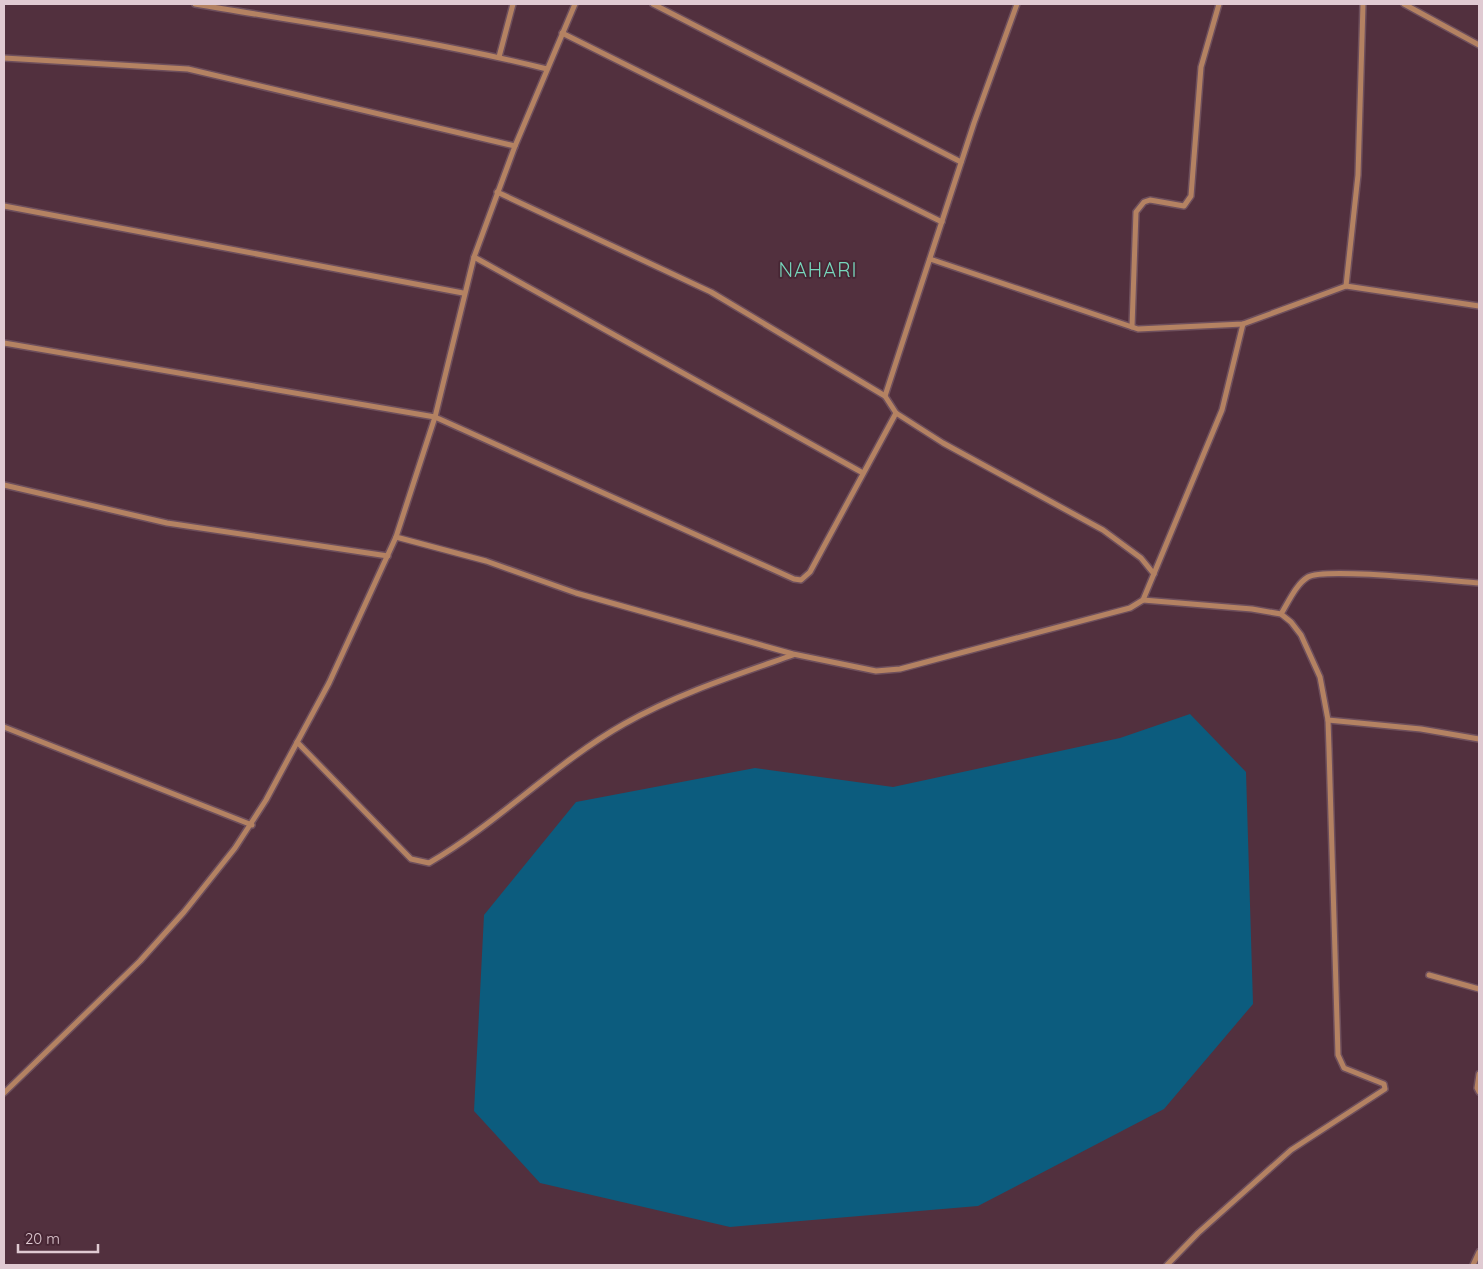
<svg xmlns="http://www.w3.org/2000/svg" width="1483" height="1269" font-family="Quicksand,sans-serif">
<rect width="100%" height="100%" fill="#52303e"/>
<!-- water -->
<path fill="#0c5c7e" d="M1190 714 1246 772 1253 1004 1164 1109 978 1206 730 1227 540 1183 474 1111 484 915 576 802 755 768 893 787 1120 738Z"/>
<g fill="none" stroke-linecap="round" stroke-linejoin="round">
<defs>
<g id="street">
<path d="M195 4C312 24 431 40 547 69"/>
<path d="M653 4 961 162"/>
<path d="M1017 4 974 123 885 396 896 413 943 443 1103 530 1141 558 1154 574"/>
<path d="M1404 4 1479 45"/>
<path d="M562 33 942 222"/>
<path d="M499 57 513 4"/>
<path d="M4 58 188 69 515 146"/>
<path d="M497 192 711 292 885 396"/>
<path d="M4 206 463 293"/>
<path d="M474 257 863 473"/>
<path d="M930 259 1138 329 1243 324 1346 286 1479 306"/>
<path d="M1346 286 1358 175 1363 4"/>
<path d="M1132 327 1136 212 1144 202 1150 200 1184 206 1191 196 1201 67 1219 4"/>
<path d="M4 343 435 417 794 579 801 580 810 572 896 413"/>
<path d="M4 485 167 523 388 556"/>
<path d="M396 537 486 561 576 593 793 654 876 671 900 669 1130 608 1143 600 1222 410 1243 324"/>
<path d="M1143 600 1252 609 1281 614 1291 622 1301 635 1320 677 1328 720 1329 749 1338 1055 1344 1068 1384 1084 1385 1089 1291 1150 1198 1233 1167 1265"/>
<path d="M1281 614C1288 603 1296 584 1308 577 1325 567 1451 581 1479 583"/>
<path d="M1328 720 1421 729 1479 739"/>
<path d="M4 727 252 825"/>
<path d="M297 742 411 859 429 863C498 823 555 763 624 724 677 694 736 675 793 655"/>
<path d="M1429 975 1479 989"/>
<path d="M1479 1074 1477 1088 1479 1092"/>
<path d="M4 1093 140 961 184 912 235 848 266 800 329 683 396 537 435 417 474 257 515 146 575 4"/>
<path d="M1473 1265 1479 1252"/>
</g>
</defs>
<!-- street casing -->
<use href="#street" stroke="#6e4f5c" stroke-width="8"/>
<!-- street -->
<use href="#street" stroke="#b48262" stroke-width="5"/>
</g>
<g text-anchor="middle" stroke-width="4" stroke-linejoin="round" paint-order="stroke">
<!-- quarter labels -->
<g font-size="20" letter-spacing="1" fill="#77d8bd" stroke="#472634">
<text x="818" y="277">NAHARI</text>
</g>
</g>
<!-- border -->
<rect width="1483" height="1269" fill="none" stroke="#e0cad2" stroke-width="10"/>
<!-- scale -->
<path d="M18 1244v8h80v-8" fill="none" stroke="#e0cad2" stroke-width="2.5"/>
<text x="25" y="1244" font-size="15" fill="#e0cad2" stroke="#472634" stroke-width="4" paint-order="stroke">20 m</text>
</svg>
